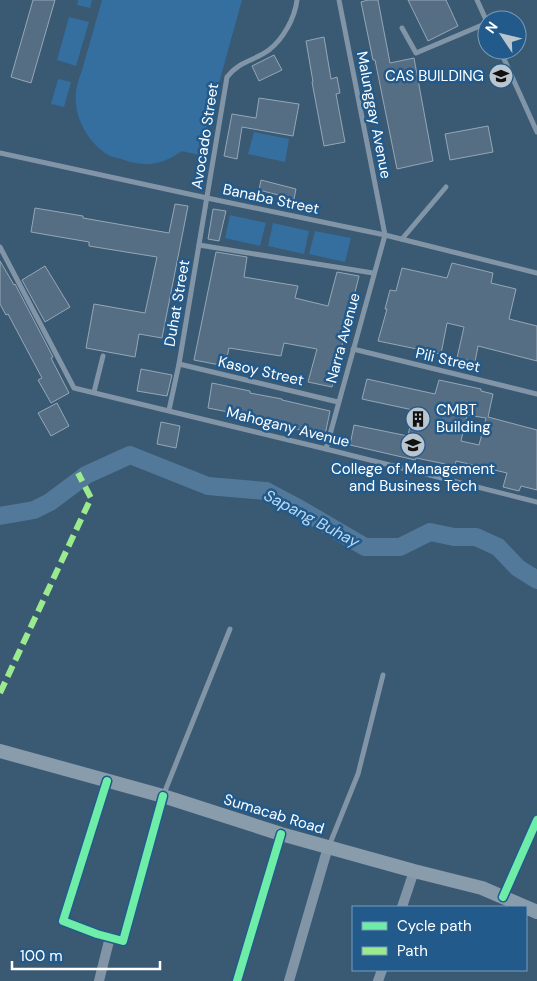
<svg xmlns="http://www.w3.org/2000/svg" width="537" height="981" font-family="'DM Sans',sans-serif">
<rect width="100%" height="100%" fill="#3a5973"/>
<!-- green -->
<g fill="#346f9f">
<path d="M78 0H92L90 8 77 5Z"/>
<path d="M102 0H242L199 155 182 151C162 165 145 168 121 159 118 158 114 157 110 156 88 144 73 116 76 92 77 82 82 72 84 63 90 42 96 21 102 0Z"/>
<path d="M69 17 89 22 76 66 57 60Z"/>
<path d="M58 79 71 82 64 107 51 104Z"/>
<path d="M254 132 289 139 285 162 248 154Z"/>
<path d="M230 215 266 223 260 246 225 238Z"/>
<path d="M273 223 309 231 304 254 268 246Z"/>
<path d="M315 231 351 238 345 262 309 254Z"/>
</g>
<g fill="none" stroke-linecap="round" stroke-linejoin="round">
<!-- river -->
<path stroke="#53799a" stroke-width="18" d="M0 516 34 510 50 502 86 475 130 455 208 486 266 491 300 509 365 547H400L430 532 454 537H476L498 547 518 568 537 580"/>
</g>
<!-- building -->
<g fill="#566e84" stroke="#95a7b6" fill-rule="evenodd">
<path d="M33 0H55L31 83 11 77Z"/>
<path d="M368 0H378L390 63 414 58 433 161 397 169 375 60H373L361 2Z"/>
<path d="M408 0H446L458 26 428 41Z"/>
<path d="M324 37 331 79 337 77 340 93 336 94 345 142 324 146 312 82H313L306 41Z"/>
<path d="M274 55 282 70 259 81 252 66Z"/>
<path d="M259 98 299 104 293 136 242 127 237 159 224 156 232 114 256 118Z"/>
<path d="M488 126 493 152 450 160 445 134Z"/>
<path d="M261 180 296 189 294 199 259 190Z"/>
<path d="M175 204 188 206 162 338 139 334 135 357 86 348 94 304 145 313 157 257 89 246V242L31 232 35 208 83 216V218L169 233Z"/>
<path d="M213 209 226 211 219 241 208 239Z"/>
<path d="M216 252 247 257 244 277 298 286 295 298 328 306 337 272 359 276 332 387 308 382 317 349 284 343 281 356 229 348 225 366 194 360Z"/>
<path d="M0 261 14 285 15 284 53 357 51 358 69 393 51 403 38 380 42 378 8 314 6 315 0 304Z"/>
<path d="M452 263 493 273 491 283 516 289 509 319 537 326V361L478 346 475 362 457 358 464 327 447 323 441 354 378 341 387 309H385L390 290 396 291 402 268 447 278Z"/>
<path d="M45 266 70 307 45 322 22 280Z"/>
<path d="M141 369 172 375 167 396 137 391Z"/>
<path d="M367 379 435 394 439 380 481 389V391L493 394 488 417 537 430V490L521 486 519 491 503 487 507 473 456 461 455 466 416 458 415 460 350 445 354 425 408 436 413 410 362 399ZM467 415 486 418 479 445 461 441Z"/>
<path d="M212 383 250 391V393L282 399V400L330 411 325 435 283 426 284 423 208 408Z"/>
<path d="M57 403 69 426 51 436 38 413Z"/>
<path d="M161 422 180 426 176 448 157 444Z"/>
</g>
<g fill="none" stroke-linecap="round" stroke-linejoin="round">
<!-- lane -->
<g stroke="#8195a7" stroke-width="5">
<path d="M477 0 487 22"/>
<path d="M402 28 416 53 487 23"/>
<path d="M500 50 537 132"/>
<path d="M0 153 207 198 385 235 537 273"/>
<path d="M402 239 446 187"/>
<path d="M199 245 373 273"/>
<path d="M0 247 74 388 326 449 537 502"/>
<path d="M353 349 537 394"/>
<path d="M179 364 338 402"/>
<path d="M94 392 103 356"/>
<path d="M169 410 179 364 227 77C239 61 254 61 269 50 283 39 295 18 297 0"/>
<path d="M326 449 385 235 339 0"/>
<path d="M163 796 230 629"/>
<path d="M329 846 358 774 383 675"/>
</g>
<!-- street -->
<g stroke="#8195a7" stroke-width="10">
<path d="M107 781 63 921 97 934 123 941 163 796"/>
<path d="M503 897 537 820"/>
<path d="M402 907 414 871"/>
<path d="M99 981 110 937"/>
<path d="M237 981 281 834"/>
<path d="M289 981 328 847"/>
<path d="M378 981 382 970"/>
</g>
<!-- secondary -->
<path stroke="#899cac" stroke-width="14" d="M0 751 163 796 281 834 414 871 482 888 537 912"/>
<!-- quiet -->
<path stroke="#9bea8d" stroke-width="6" stroke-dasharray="12 6" stroke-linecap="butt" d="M0 693 91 498 78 473"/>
<defs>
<g id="cycleway">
<path d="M107 781 63 921 97 934 123 941 163 796"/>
<path d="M503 897 537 820"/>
<path d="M237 981 281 834"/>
</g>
</defs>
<!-- cycleway casing -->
<use href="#cycleway" stroke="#225a8b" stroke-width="11"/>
<!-- cycleway -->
<use href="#cycleway" stroke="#6deda7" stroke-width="8"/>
</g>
<!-- icons -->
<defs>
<symbol id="university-disc" viewBox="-11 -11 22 22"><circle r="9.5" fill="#bac5ce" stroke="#225a8b"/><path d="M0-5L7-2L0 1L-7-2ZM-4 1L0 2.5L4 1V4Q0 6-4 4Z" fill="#111"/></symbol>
<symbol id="building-disc" viewBox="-11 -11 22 22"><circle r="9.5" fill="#bac5ce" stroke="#225a8b"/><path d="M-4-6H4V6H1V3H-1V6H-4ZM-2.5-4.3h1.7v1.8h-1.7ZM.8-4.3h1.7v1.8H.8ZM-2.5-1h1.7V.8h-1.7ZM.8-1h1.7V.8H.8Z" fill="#111"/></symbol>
</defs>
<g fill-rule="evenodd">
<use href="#university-disc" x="487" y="62" width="28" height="28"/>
<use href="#building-disc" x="404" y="405" width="28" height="28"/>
<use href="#university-disc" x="399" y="431" width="28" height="28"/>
</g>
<g text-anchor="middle" stroke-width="5" stroke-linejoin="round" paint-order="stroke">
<!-- poi labels -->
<g font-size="15" fill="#fff" stroke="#225a8b" text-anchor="end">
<text x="484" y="81">CAS BUILDING</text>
<text x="436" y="415" text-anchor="start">CMBT<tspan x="436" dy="17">Building</tspan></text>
<text x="413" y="474" text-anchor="middle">College of Management<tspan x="413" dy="17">and Business Tech</tspan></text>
</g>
<!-- street labels -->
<g font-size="15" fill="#fff" stroke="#225a8b">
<text transform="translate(374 115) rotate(79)" y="5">Malunggay Avenue</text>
<text transform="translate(205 136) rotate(-81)" y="5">Avocado Street</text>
<text transform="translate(271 199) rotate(12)" y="5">Banaba Street</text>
<text transform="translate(177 303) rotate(-80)" y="5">Duhat Street</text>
<text transform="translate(343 338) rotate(-75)" y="5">Narra Avenue</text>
<text transform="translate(448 360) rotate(13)" y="5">Pili Street</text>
<text transform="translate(261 371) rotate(13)" y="5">Kasoy Street</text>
<text transform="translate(288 427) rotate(14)" y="5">Mahogany Avenue</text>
<text transform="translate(274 814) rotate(17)" y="5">Sumacab Road</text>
</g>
<!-- water labels -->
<g font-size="16" font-style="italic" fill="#bbdaf2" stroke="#225a8b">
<text transform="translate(312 518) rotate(28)" y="6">Sapang Buhay</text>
</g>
</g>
<!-- legend -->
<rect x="352" y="906" width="175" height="65" fill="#225a8b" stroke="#7a9cb9"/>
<rect x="362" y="922" width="25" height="8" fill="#6deda7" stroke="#7a9cb9"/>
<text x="397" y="931" font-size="15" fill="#ffffff">Cycle path</text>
<rect x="362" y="947" width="25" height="8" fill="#9bea8d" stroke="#7a9cb9"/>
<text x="397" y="956" font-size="15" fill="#ffffff">Path</text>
<!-- north arrow -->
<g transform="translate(502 35) rotate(305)"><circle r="24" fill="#225a8b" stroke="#7a9cb9"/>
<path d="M0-4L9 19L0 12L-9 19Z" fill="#bac5ce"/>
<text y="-8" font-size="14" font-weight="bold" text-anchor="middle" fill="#ffffff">N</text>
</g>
<!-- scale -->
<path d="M12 961v8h148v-8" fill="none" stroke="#ffffff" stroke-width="2.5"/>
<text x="20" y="961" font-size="15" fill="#ffffff" stroke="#225a8b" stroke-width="4" paint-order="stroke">100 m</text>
</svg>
